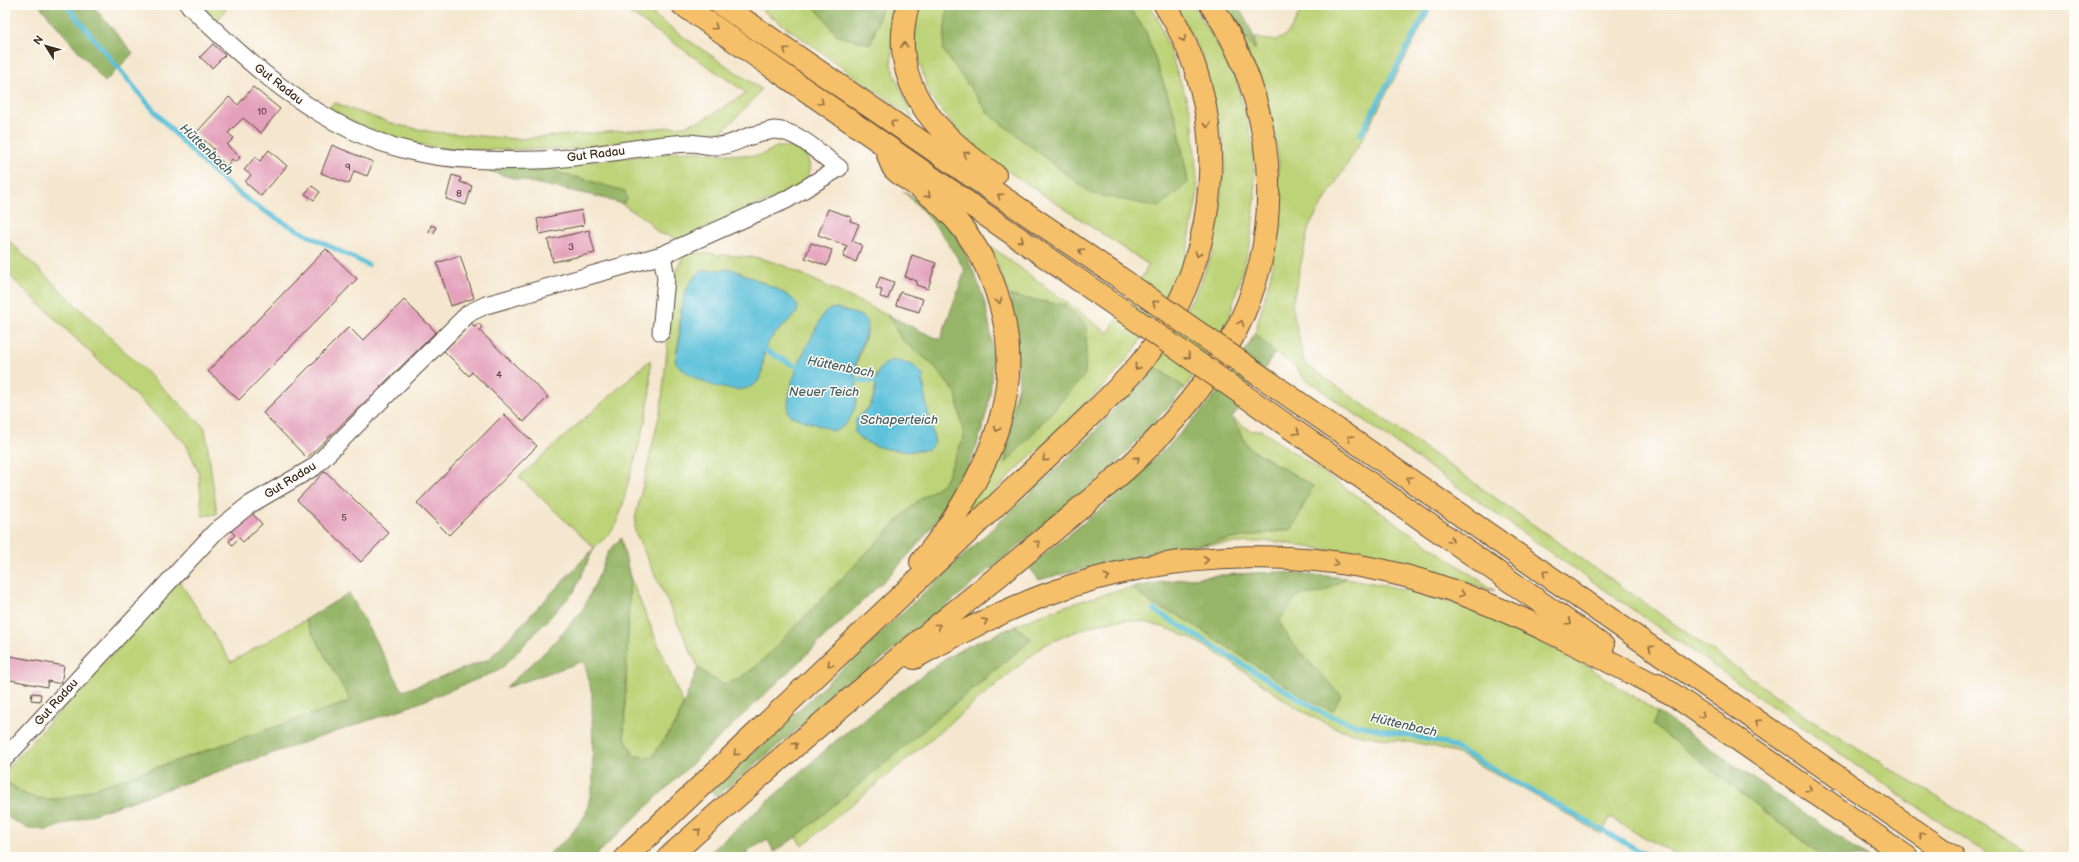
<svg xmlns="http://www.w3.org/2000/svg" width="2079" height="862" font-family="'Balsamiq Sans',sans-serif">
<rect width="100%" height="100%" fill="#fdfcf7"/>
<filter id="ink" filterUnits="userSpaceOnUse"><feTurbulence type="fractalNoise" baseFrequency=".025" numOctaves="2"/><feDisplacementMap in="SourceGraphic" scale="8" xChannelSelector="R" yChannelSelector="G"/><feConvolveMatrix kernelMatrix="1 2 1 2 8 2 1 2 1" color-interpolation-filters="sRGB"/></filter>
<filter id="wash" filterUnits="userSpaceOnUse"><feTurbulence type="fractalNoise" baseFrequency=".012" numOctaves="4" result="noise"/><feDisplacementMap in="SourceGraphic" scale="16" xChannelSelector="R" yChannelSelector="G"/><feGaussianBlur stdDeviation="0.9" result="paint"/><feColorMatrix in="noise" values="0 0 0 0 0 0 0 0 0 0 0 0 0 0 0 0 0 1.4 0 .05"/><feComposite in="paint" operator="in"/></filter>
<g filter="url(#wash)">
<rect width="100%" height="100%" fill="#f5e7cf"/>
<!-- green -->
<g fill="#bdd378" stroke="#7c7e4b" fill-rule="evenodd">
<path d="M198 5H229L216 22Z"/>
<path d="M618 5H640L685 38 761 89 754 99 725 129 709 134 649 138 576 149 453 150 409 143 363 127 328 110 334 102 353 110 397 125 433 132 517 139 684 126 704 119 747 93Z"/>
<path d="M755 5H813L839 36 871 44 883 5H895L891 65 913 118Z"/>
<path d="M917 5H947L945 7 1188 183 1178 125 1145 30 1127 5H1149L1160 23 1192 115 1198 192 1185 262 1155 317 1135 349 1113 377 958 526 1008 419 1019 382 1005 463 1065 305 1010 296 989 245 1108 333 1149 265 973 148 930 97 914 44Z"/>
<path d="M1175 5H1193L1234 72 1254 148 1255 199 1251 240 1229 318 1185 388 1153 365 1194 296 1212 255 1226 158 1204 59Z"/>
<path d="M1304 5H1433L1362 140 1309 226 1292 305 1304 363 1809 719 2036 857H1993L1964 839C1742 686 1521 533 1303 377L1295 366 1275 353 1255 333 1272 270 1279 164 1275 137 1260 82 1234 23 1255 49V37C1288 48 1290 29 1304 5Z"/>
<path d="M776 147C782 147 789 146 795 148 810 152 813 169 805 181 801 186 794 189 789 192L680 239 658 233 648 221 622 204 627 200 592 181 560 173 548 166 686 151 755 156 762 155Z"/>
<path d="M5 237 205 428 217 514 202 516 199 473 186 444 5 271Z"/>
<path d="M686 252 760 258 785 266 887 315 902 340 931 363 956 393 964 437 944 483 915 503 756 667 737 680 723 684 710 677 698 667 635 532V519L661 408 675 272ZM732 269 777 289 793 299 797 313 770 339 765 349 762 372 676 353C681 336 678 318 683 300 685 290 695 280 701 271ZM837 308 861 316 868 322 867 332 855 369 857 390 835 431 791 416 788 412 797 368 824 313ZM923 375 925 398 935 443C917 460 881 447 860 440L856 420C873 405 875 398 876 376Z"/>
<path d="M650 360C653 408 641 437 628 483 624 498 622 512 615 526 610 535 600 542 594 548L519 477Z"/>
<path d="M1232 418 1251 431 1261 430 1495 591 1404 563 1272 541 1186 546 1292 529 1313 486 1249 448Z"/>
<path d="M1281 572 1346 578 1392 587 1443 600 1486 616 1580 661 1657 712 1653 725 1824 857H1680L1610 818 1601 834C1565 813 1529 791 1491 772 1477 764 1462 755 1447 750 1408 738 1364 741 1327 724 1262 694 1212 633 1138 621 1106 616 1073 633 1044 645L802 846 796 837 1032 639 1015 626C1104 586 1184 575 1281 572Z"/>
<path d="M630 577 683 704 677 721 652 757 634 756 624 736Z"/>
<path d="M179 580 231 662 305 620 351 701 67 798C40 801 25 799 5 779V771Z"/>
</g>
<!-- forest -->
<g fill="#96b568" stroke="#687043">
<path d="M39 5H92L133 53 105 82Z"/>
<path d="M813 5H883L871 44 838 36Z"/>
<path d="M947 5H1127L1145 30 1178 125 1188 183 1159 207 1092 194 989 114 943 50Z"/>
<path d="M1224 5H1236C1246 19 1255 33 1255 50L1235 23Z"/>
<path d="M469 163 548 166 560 173 625 191 627 200 622 204C572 187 518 185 469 163Z"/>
<path d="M903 191C921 203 941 215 954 233 960 241 964 253 969 262 1006 337 997 416 957 488 940 520 916 547 891 574L594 857H545L569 837 586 814 593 783 592 694 584 661 505 688 547 650 582 611 600 573 608 552 621 538 630 577 624 736 634 756 652 757 677 721 698 667 710 677 723 684 737 680 756 667 915 503 944 483 964 437 956 393 931 363 902 340 887 315 940 340 965 271C946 237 931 218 903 191Z"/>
<path d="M1010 296 1065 305 1087 326 1085 375 1005 464 1019 382Z"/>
<path d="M1255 333 1275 353 1232 418 1249 448 1313 486 1292 529C1206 543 1122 557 1039 580L1029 567 1113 499 1168 446 1209 403 1235 370Z"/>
<path d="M1153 365 1185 388 1113 467 716 797 712 791 1089 438Z"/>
<path d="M594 548 574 592 500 670 411 706 47 830 29 829 5 816V779C25 799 40 801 67 798L351 701 305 620 349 593 403 691 489 659Z"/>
<path d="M1281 572 1346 578 1322 593 1298 595 1279 621 1291 642 1341 695 1333 711 1307 699 1180 616 1153 605 1132 588C1181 577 1230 574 1281 572Z"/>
<path d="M1015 626 1032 639 796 837 774 852 768 840 746 851 749 857H705L839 738 897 694 944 659 968 646Z"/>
<path d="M1657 712 1868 857H1824L1653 725Z"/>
</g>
<!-- water -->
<g fill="#5dc1da" stroke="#4c767c">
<path d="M732 269 777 289 793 299 798 306 797 312C787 324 770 335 765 349 761 359 765 371 758 381 742 402 686 380 675 361 676 355 678 349 679 343 682 315 677 292 701 271Z"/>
<path d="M837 308 861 316 868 322C866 339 856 354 855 370 854 376 856 382 857 388 858 405 851 425 835 431L791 416 788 412C787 377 809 343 824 313L830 309Z"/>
<path d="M893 360 913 365 923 375 925 398 935 443 929 449C908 454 868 450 855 433 855 429 855 423 856 420 859 414 868 411 871 404 881 385 868 370 893 360Z"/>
</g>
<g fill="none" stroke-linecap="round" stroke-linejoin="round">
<!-- stream -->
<g stroke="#5dc1da" stroke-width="5">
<path d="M66 5C119 67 168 135 231 187 272 221 321 241 368 265"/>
<path d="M1361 134 1430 5"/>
<path d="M759 347 803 370"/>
<path d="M850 379 876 382 882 384"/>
<path d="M1154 610 1321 712 1353 724 1445 743 1454 747 1650 857"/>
</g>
</g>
<g id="blocks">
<!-- building -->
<g fill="#e4a1bb">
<path d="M213 44 225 55 212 68 200 57Z"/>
<path d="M253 87 280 109 261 133 243 118 228 133 234 138 227 145 240 157 236 162 232 159 227 166 211 152 214 149 196 133 229 97 238 105Z"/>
<path d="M332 145 373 162 367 176 354 171 349 184 321 173Z"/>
<path d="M269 150 287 166 261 196 245 182 251 175 244 170 255 157 260 161Z"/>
<path d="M452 175 461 178 460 182 472 186 466 205 446 199Z"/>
<path d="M312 186 320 192 314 200 305 194Z"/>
<path d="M828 209 851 217 850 221 859 224 852 241 862 245 856 262 843 257 847 246 818 235Z"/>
<path d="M582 210 584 225 540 234 537 219Z"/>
<path d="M431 225 436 227 434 233 429 232Z"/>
<path d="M589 230 595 253 553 262 548 240Z"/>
<path d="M811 243 832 250 827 266 805 258Z"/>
<path d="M326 249 357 279 239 400 208 371Z"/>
<path d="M460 255 474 298 451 306 437 263Z"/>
<path d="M912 255 936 263 928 289 916 285 917 281 905 277Z"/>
<path d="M880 277 894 282 888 299 880 297 882 290 876 288Z"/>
<path d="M900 292 923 299 919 312 896 305Z"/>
<path d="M404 300 436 332 380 387 383 390 374 399 371 396 307 458 263 413 349 327 363 341Z"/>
<path d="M471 323 475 327 478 323 482 327 479 330 548 397 524 422 472 372 469 376 444 351Z"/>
<path d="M504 414 537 446 449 535 417 503Z"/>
<path d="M325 471 389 533 361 562 297 500Z"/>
<path d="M251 512 262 524 243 542 239 538 232 545 229 541 235 535 231 531Z"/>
<path d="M5 655 64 666 61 684 48 681 47 687 5 679Z"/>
<path d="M32 693 41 694 40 701 31 700Z"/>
</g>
</g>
</g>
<g filter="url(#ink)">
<use href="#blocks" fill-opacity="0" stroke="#574639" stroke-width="1"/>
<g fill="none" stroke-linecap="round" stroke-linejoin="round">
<defs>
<g id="street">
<path d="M661 332 666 278 662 255"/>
<path d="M5 758 215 532 249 505 314 467 469 313 486 305 662 255 786 200 839 168C821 155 799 131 775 130 769 130 761 134 754 135 741 138 731 146 717 146 707 146 698 143 688 143 638 146 589 158 539 160 498 161 449 161 410 151 322 130 251 67 189 5"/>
</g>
<g id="highway">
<path d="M683 5 1099 294"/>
<path d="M722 5 1113 273"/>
<path d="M908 5C886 83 936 134 995 175"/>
<path d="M885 146C888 153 890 164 894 169 901 176 911 181 919 187 935 199 952 214 964 230 998 275 1015 338 1006 393 997 452 959 517 921 562"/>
<path d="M1279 389 1953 857"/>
<path d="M1265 410 1603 646"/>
<path d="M914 658C957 634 1000 612 1045 595 1173 547 1322 544 1451 590 1527 617 1598 656 1670 693"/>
<path d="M1658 684 1907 857"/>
<path d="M626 857 1068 437C1095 410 1125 384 1148 354 1222 254 1233 111 1165 5"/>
<path d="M669 857C758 777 849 699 942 622 990 583 1038 544 1085 504 1105 487 1126 471 1144 452 1227 369 1277 283 1267 163 1262 108 1243 50 1211 5"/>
</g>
</defs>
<!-- street casing -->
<use href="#street" stroke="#574639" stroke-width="19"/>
<!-- highway casing -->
<use href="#highway" stroke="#574639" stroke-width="24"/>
<!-- street -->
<use href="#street" stroke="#fff" stroke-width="17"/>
<!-- highway -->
<use href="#highway" stroke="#f6c06b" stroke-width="22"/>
<defs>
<g id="highway-bridge">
<path d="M1113 273 1279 389"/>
<path d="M1099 294 1265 410"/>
</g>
</defs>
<!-- highway-bridge casing -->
<use href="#highway-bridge" stroke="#574639" stroke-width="24" stroke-linecap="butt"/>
<!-- highway-bridge -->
<use href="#highway-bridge" stroke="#f6c06b" stroke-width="22"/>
</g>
<!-- one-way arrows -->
<defs><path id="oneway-chevron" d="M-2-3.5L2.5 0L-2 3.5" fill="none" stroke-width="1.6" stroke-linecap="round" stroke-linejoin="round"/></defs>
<g stroke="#8f6e41">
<use href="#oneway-chevron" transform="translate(715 27) rotate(35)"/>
<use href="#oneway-chevron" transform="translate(1183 39) rotate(64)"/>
<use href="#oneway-chevron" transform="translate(904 45) rotate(-93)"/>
<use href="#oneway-chevron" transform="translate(786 50) rotate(-145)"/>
<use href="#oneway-chevron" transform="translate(821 102) rotate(35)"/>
<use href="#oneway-chevron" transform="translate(893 123) rotate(-146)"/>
<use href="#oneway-chevron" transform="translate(1207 125) rotate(83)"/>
<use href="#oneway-chevron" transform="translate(966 154) rotate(-141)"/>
<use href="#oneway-chevron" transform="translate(928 195) rotate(40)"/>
<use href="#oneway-chevron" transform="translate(1000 196) rotate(-146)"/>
<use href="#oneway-chevron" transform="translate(1021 240) rotate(35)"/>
<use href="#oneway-chevron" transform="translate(1081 251) rotate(-146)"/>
<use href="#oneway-chevron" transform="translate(1198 254) rotate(108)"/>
<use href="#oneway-chevron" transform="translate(999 301) rotate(73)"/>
<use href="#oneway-chevron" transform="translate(1155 303) rotate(-145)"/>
<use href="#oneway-chevron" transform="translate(1241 323) rotate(-69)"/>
<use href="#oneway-chevron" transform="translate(1188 356) rotate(35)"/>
<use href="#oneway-chevron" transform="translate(1137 367) rotate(129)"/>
<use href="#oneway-chevron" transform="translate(997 429) rotate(109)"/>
<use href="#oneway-chevron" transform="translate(1297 432) rotate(35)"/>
<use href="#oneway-chevron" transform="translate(1350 438) rotate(-145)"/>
<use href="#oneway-chevron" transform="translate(1045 459) rotate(136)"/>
<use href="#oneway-chevron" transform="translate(1137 459) rotate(-41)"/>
<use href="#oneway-chevron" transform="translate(1409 479) rotate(-145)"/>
<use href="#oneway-chevron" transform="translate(1451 540) rotate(35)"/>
<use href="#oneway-chevron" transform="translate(1038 543) rotate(-39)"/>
<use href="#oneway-chevron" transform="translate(1206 560) rotate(-6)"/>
<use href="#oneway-chevron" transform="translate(1336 563) rotate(8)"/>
<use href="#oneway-chevron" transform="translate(1545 573) rotate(-145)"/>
<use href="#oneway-chevron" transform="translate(1107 577) rotate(-13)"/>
<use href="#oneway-chevron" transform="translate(1462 594) rotate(23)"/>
<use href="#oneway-chevron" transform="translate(985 621) rotate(-25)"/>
<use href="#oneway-chevron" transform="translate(1569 622) rotate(35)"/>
<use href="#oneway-chevron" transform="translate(938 626) rotate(-39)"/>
<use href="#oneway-chevron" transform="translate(1651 648) rotate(-145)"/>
<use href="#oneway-chevron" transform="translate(830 664) rotate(137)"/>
<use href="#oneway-chevron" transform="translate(1702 715) rotate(35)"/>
<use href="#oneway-chevron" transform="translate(1758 722) rotate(-145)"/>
<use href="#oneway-chevron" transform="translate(795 745) rotate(-41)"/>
<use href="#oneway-chevron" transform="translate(736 753) rotate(137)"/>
<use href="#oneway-chevron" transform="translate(1809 789) rotate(35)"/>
<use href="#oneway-chevron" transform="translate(698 831) rotate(-42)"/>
<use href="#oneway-chevron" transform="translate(1921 835) rotate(-145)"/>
</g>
</g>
<g text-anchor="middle" stroke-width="3" stroke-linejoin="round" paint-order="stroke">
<!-- number labels -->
<g font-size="10" fill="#654845">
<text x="262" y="115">10</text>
<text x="348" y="170">9</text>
<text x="459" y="197">8</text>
<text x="571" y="250">3</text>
<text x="499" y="378">4</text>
<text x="344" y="521">5</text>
</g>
<!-- street labels -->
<g font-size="12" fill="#3b2a1e" stroke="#fdfcf7">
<text transform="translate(279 84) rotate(38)" y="4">Gut Radau</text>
<text transform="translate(596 154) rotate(-7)" y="4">Gut Radau</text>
<text transform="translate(290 480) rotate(-32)" y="4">Gut Radau</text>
<text transform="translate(56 702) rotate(-48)" y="4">Gut Radau</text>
</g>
<!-- water labels -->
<g font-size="13" font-style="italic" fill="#475f60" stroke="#fdfcf7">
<text transform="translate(207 149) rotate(44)" y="5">Hüttenbach</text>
<text transform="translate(841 366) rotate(11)" y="5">Hüttenbach</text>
<text x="824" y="396">Neuer Teich</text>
<text x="899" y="424">Schaperteich</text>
<text transform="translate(1404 724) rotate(13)" y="5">Hüttenbach</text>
</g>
</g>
<!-- margin -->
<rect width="2079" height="862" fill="none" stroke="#fdfcf7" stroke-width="20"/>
<!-- north arrow -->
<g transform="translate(46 46) rotate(307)" stroke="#fdfcf7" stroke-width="3" paint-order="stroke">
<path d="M0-3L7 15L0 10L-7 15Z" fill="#3b2a1e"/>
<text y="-6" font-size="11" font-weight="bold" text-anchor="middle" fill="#3b2a1e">N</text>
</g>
</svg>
